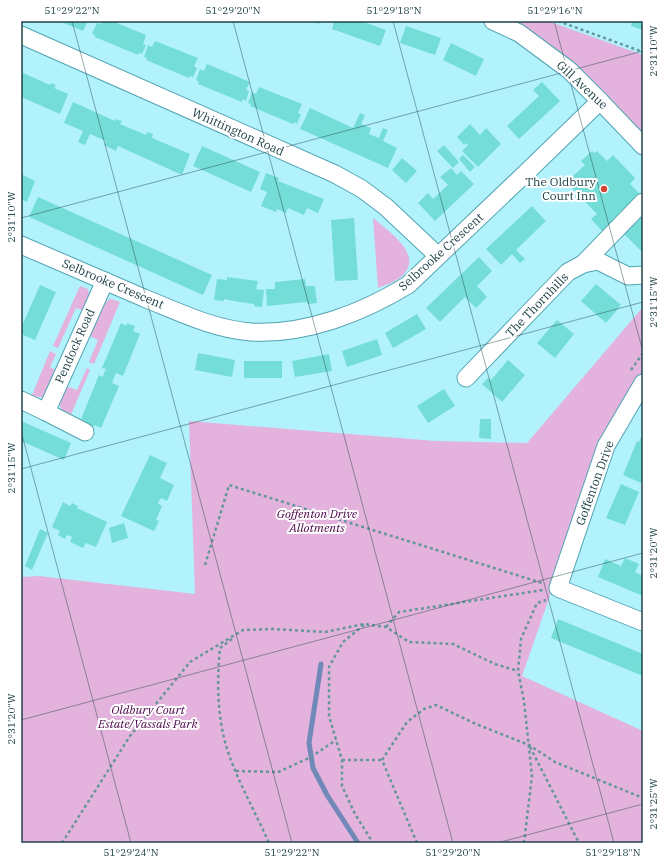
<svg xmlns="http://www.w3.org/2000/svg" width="664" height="864" font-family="'IBM Plex Serif',serif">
<rect width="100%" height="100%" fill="#b2f2fd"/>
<!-- green -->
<g fill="#e3b2dd">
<path d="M513 21H548L643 55V135L561 52Z"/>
<path d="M373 218C387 230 424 254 403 275 397 281 386 285 378 288Z"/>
<path d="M80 286 88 289 89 294 82 310 76 308 58 348 53 346Z"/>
<path d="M111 299 120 302 94 364 89 362 98 340 88 335C93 323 98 304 111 299Z"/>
<path d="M643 307V374L605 438 522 676 643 731V843H21V577L39 576 195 594 189 421 436 441 527 443Z"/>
<path d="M50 351 56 354 50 367 55 370C53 376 47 394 42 397 38 398 35 396 32 395Z"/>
<path d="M87 368 90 370 70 417 62 412 59 402 66 386 77 390Z"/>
</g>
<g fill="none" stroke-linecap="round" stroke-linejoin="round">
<!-- stream -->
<path stroke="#7089b8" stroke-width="5" d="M321 664 309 743 313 768 327 795 358 843"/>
</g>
<!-- building -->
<g fill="#75ddd7">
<path d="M59 21H88L83 31Z"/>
<path d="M102 21H112L146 35 143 44 146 45 142 54 139 53 138 55 95 37V35L92 34 97 23 101 24Z"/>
<path d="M310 21H320L319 24Z"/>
<path d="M334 21H361L386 30 380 46 332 29Z"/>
<path d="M628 21H643V30L631 26 632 23Z"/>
<path d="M406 26 441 38 435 55 400 43Z"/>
<path d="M155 41 198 58 194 66 197 68 193 77 190 76 189 78 146 60 147 58 144 57 148 45 152 47Z"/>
<path d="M451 43 484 59 476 76 443 60Z"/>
<path d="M207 64 250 82 246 90 249 91 246 101 243 99 242 102 198 84 199 82 196 80 200 69 204 71Z"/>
<path d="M21 72 50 85 51 83 56 85 54 88 68 94 60 114 21 97Z"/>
<path d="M542 82 560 101 519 139 507 126 539 96 533 90Z"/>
<path d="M259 87 302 104 298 113 301 114 297 124 294 122 293 124 250 106 251 104 248 103 252 92 256 94Z"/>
<path d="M73 102 115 121 116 119 122 121 120 124 146 135 147 132 153 134 152 138 190 154 182 175 118 146 116 151 104 145 106 141 90 134 85 145 78 142 83 131 64 123Z"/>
<path d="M310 108 353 128 360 113 365 115 361 124 371 128 369 134 379 138 383 128 388 130 383 141 397 148 388 168 300 129Z"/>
<path d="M470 124 480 135 486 128 501 144 478 167 462 151 468 145 466 143 464 145 457 137Z"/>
<path d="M444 145 459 162 453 168 437 151Z"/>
<path d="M202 146 260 172 251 192 193 166Z"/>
<path d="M592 151 594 153 597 151 607 161 613 155 635 178 630 184 640 194 602 231 591 219 597 214 566 182 585 165 581 161Z"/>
<path d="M463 155 475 167 470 172 459 159Z"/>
<path d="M402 158 417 171 406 183 392 170Z"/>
<path d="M451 168 457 175 461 171 474 184 435 221 418 203 428 193 433 199 448 185 440 177Z"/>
<path d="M266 173 279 178 278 181 324 199 318 213 307 208 304 215 288 208 286 213 277 209 276 212 261 206 267 192 260 189Z"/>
<path d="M21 174 35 181 27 202 21 199Z"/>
<path d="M38 197 212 275 203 295 29 217Z"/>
<path d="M532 206 546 221 516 250 525 259 520 263 512 254 501 265 486 249Z"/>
<path d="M636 213 643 220V253L620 230Z"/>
<path d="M354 218 358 280 335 281 331 220Z"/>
<path d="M479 257 492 271 477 286 487 297 476 308 465 297 440 322 426 308Z"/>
<path d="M227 277 258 281 256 289 264 290 262 307 254 306V304L239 302 224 299V301L214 300 217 279 227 280Z"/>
<path d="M305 279 306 286H315L317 303 307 304V302L267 306 266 289H275V282Z"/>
<path d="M596 284 621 305 606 323 581 301Z"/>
<path d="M40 285 56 292 35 340 21 334V328Z"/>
<path d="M417 314 426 329 393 348 385 333Z"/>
<path d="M557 320 574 334 555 358 537 343Z"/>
<path d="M121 323 126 326 127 323 135 326 133 331 140 334 123 376 116 373 112 383 119 386 101 428 94 425 92 430 83 426 85 421 81 419 99 375 103 377 104 373 106 369 102 368Z"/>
<path d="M377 339 382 355 347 367 342 351Z"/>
<path d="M198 353 235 360 232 377 195 370Z"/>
<path d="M329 354 332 371 295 377 292 361Z"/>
<path d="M508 360 525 375 502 402 482 384 488 378 491 380Z"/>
<rect x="244" y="361" width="38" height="17"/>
<path d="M444 389 455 406 428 423 417 406Z"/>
<path d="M480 419H491V439L479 438Z"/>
<path d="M21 421 71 443 64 460 21 441Z"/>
<path d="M641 437 643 438V478L641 483 623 475 637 441 639 442Z"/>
<path d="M150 455 167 463 160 478 174 485 167 501 161 498 158 503 162 506 156 520 159 521 154 531 121 516Z"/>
<path d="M621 484 639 492 625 525 606 518Z"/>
<path d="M63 502 70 506 72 503 78 506 77 508 107 522 96 547 86 543 83 548 70 542 72 537 67 535 65 539 58 535 60 531 52 527Z"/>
<path d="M124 523 128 538 112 543 109 528Z"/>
<path d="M40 529 48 533 32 570 25 566Z"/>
<path d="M625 558 639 564 635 572 643 576V596L598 577 605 559 621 566Z"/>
<path d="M558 619 643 654V676L551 638Z"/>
</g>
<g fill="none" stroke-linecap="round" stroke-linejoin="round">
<defs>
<g id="street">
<path d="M493 21 519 33 569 70 600 101 643 146"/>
<path d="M21 35 335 174 362 189 386 207 438 256"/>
<path d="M21 245C62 263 103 280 144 298 179 312 213 329 251 332 306 335 362 313 408 285L531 168 600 101"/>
<path d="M583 264 643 202"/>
<path d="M466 378 568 272 583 264 598 261 628 276 643 275"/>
<path d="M643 383 606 446 558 588 643 622"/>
<path d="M21 400 46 412 85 432"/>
<path d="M46 412 105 281"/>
</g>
</defs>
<!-- street casing -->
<use href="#street" stroke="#52a4b2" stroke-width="19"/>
<!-- path -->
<g stroke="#65969e" stroke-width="2.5" stroke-dasharray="3 3" stroke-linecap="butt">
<path d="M558 21 643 52"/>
<path d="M631 370 643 353"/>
<path d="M205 565 229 485 542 583"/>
<path d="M364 625 343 642 329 667V716L342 760V786L355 814 373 843"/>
<path d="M386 627 399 612 543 590"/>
<path d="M232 639 220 648C217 679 217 711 225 742 234 775 255 811 269 843"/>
<path d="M530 747 579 843"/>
<path d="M342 760H382"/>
<path d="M236 771 278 772 311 757 336 740"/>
<path d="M62 843 130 736 190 662 243 630 273 629 325 632 364 624 386 627 409 642 453 644 495 664 518 671"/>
<path d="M417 843 382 760 407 722 424 709 436 705 476 724 529 745 555 762 643 798"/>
<path d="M524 843 532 776 524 701 518 671 521 639 537 603 546 600"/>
</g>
<!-- street -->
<use href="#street" stroke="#fff" stroke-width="17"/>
</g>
<!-- ticks -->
<path fill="none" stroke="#204349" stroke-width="1" stroke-opacity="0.45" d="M72 21 292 843M233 21 453 843M393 21 614 843M554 21 643 352M21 218 643 51M21 431 131 843M21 469 643 302M21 720 643 553M497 843 643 804"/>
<!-- markers -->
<circle fill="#d44736" stroke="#fff" stroke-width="1.5" cx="604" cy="189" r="4"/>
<g text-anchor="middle" stroke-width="4" stroke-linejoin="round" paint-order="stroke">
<!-- street labels -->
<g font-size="12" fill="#204349" stroke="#fff">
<text transform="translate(582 85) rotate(43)" y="4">Gill Avenue</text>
<text transform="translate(238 132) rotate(24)" y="4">Whittington Road</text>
<text transform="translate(441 252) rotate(-42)" y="4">Selbrooke Crescent</text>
<text transform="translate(113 284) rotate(23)" y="4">Selbrooke Crescent</text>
<text transform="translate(537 305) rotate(-46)" y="4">The Thornhills</text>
<text transform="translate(75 346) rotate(-66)" y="4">Pendock Road</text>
<text transform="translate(595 483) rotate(-70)" y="4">Goffenton Drive</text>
</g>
<!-- poi labels -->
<g font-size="12" fill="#204349" stroke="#fff" text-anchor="end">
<text x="596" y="186">The Oldbury<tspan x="596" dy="14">Court Inn</tspan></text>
</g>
<!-- park labels -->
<g font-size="12" font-style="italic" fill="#4a0247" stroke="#fff">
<text x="317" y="518">Goffenton Drive<tspan x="317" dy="14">Allotments</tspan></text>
<text x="148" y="714">Oldbury Court<tspan x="148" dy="14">Estate/Vassals Park</tspan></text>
</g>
</g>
<!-- border -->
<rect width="664" height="864" fill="none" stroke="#ffffff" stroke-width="44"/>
<rect x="22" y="22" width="620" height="820" fill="none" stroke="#204349" stroke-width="1.5"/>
<g font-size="10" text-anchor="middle" fill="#204349">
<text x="72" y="14">51°29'22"N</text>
<text x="233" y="14">51°29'20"N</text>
<text x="394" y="14">51°29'18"N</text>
<text x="555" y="14">51°29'16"N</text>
<text transform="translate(653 51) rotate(-90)" y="4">2°31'10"W</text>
<text transform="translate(11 217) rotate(-90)" y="4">2°31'10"W</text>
<text transform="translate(653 302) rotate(-90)" y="4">2°31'15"W</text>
<text transform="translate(11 468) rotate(-90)" y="4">2°31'15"W</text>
<text transform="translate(653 553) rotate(-90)" y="4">2°31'20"W</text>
<text transform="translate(11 719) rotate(-90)" y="4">2°31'20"W</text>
<text transform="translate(653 804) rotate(-90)" y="4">2°31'25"W</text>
<text x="131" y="856">51°29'24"N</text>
<text x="292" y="856">51°29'22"N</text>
<text x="453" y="856">51°29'20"N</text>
<text x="613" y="856">51°29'18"N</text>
</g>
</svg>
